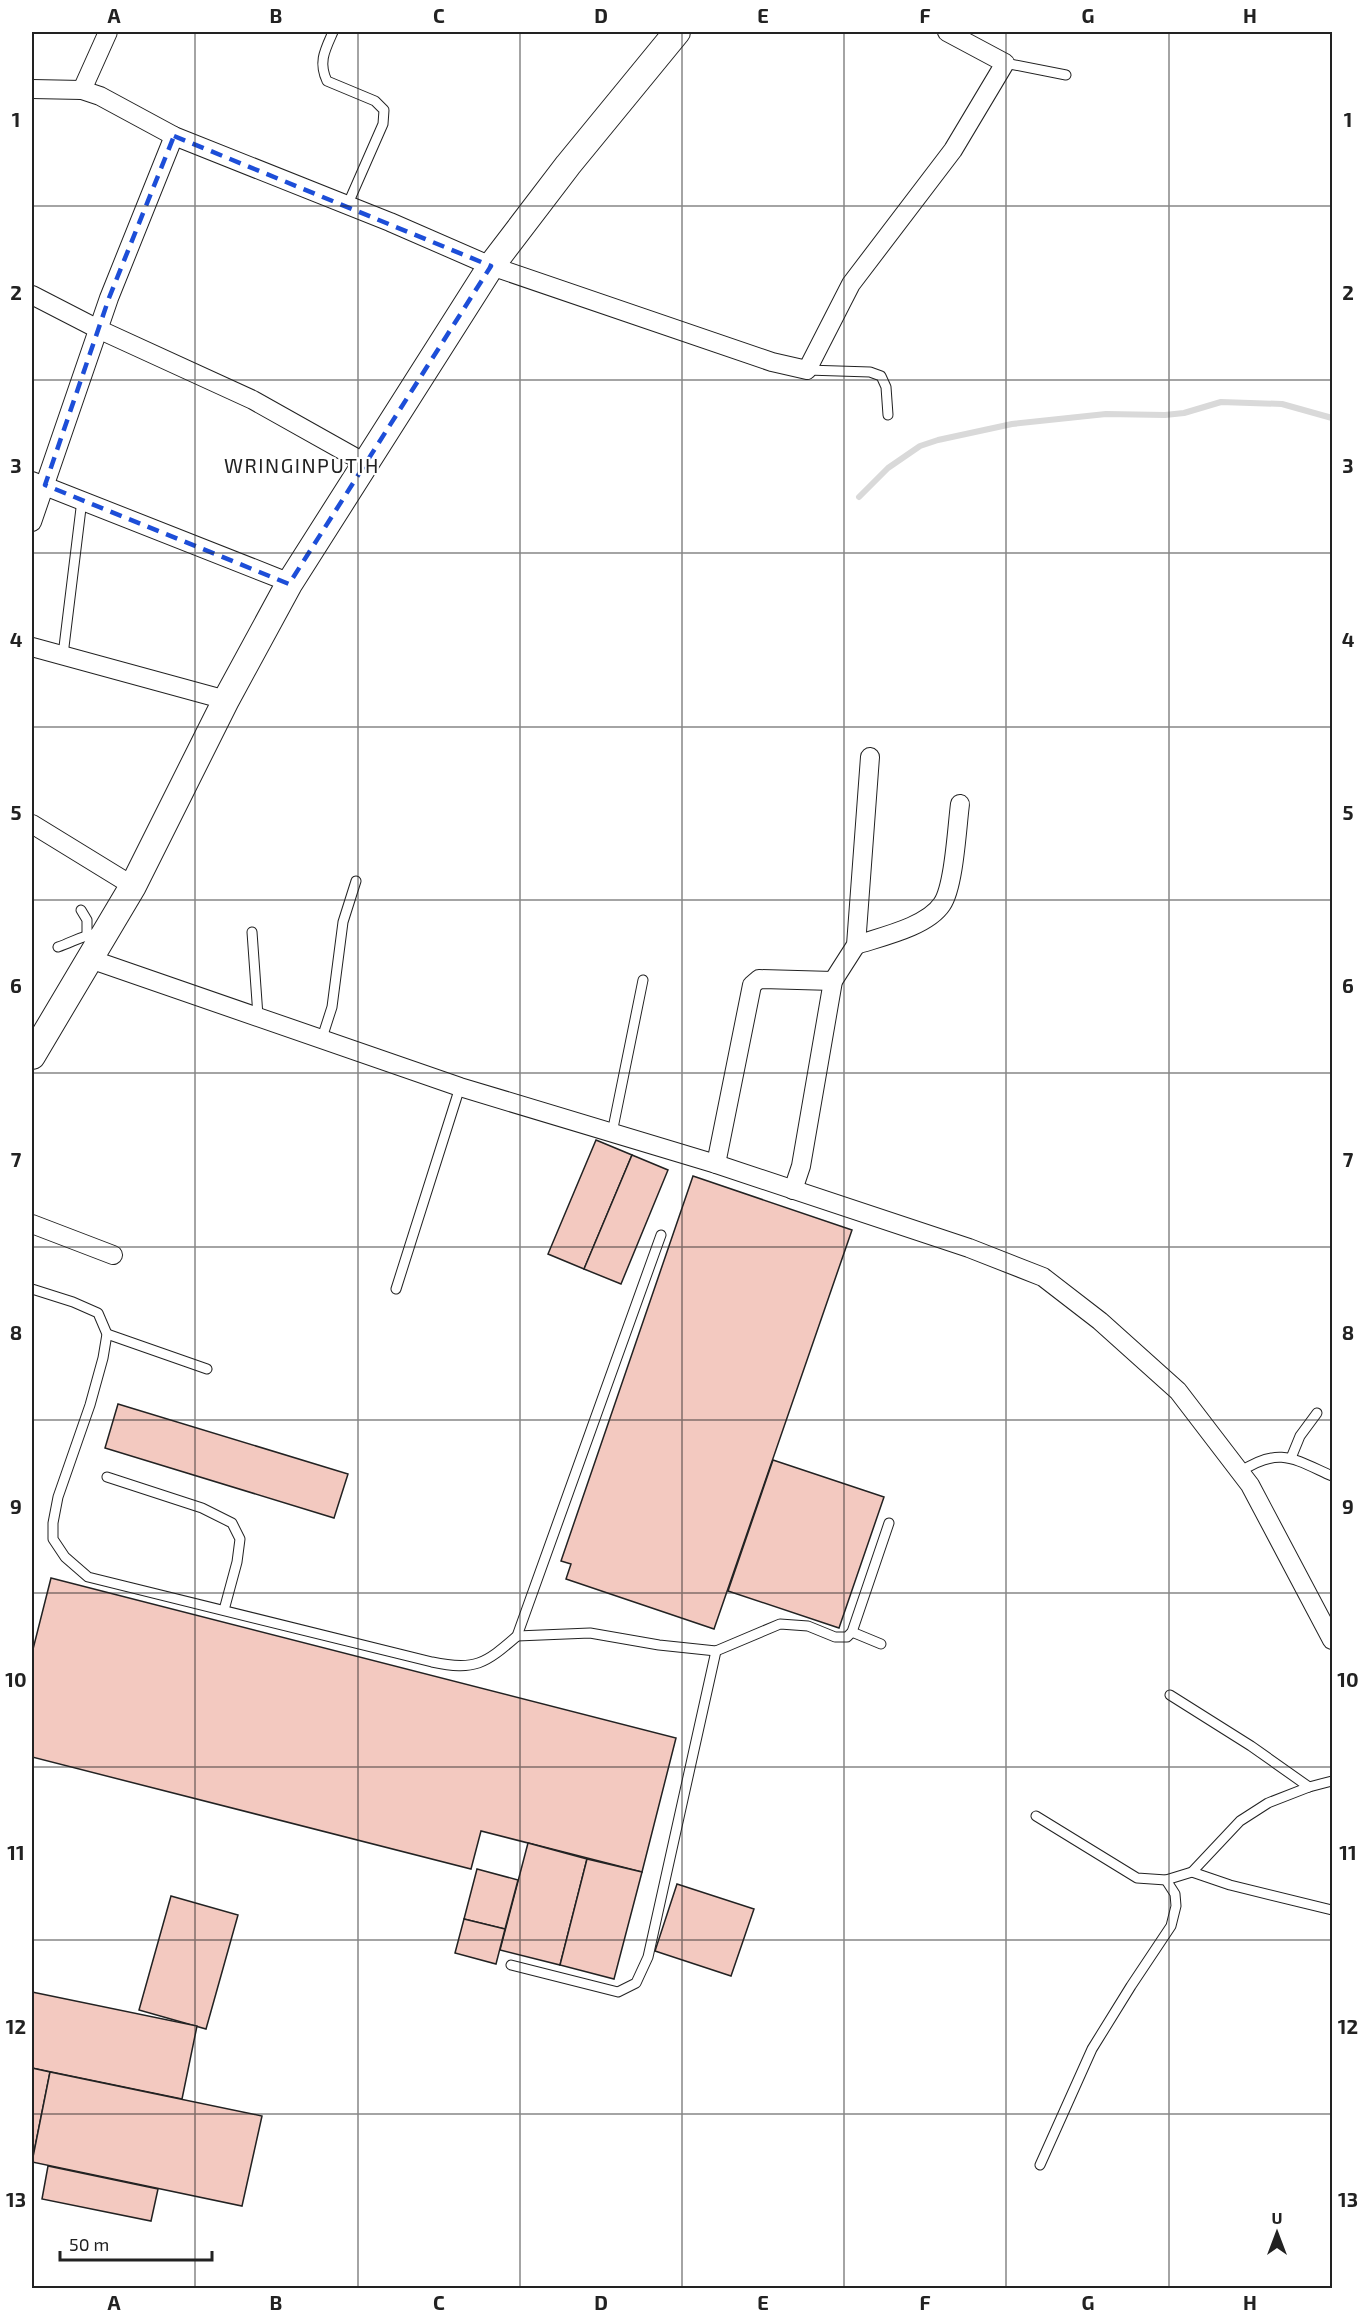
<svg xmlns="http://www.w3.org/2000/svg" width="1364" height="2320" font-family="'Exo 2',sans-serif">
<rect width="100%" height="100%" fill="#fff"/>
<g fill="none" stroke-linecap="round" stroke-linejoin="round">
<!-- stream -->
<path stroke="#d9d9d9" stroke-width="6" d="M859 497 888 468 920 446 938 440 1012 424 1106 414 1165 415 1184 413 1221 402 1282 404 1332 418"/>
</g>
<!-- building -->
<g fill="#f3c9c0" stroke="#222" stroke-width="1.5">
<path d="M596 1140 632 1155 584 1269 548 1254Z"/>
<path d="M632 1155 668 1170 621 1284 584 1269Z"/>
<path d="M693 1176 852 1230 714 1629 566 1579 571 1564 561 1561Z"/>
<path d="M118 1404 348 1474 334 1518 105 1448Z"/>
<path d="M773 1460 884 1497 839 1628 728 1591Z"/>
<path d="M51 1578 676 1738 642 1872 481 1831 471 1869 32 1757V1653Z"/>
<path d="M528 1843 587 1859 560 1965 500 1950Z"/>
<path d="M587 1859 642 1872 614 1979 560 1965Z"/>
<path d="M477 1869 518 1880 505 1929 464 1919Z"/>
<path d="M677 1884 754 1909 731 1976 655 1951Z"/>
<path d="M171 1896 238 1915 206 2029 139 2010Z"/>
<path d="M464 1919 505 1929 496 1964 455 1953Z"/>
<path d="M32 1992 197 2026 182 2099 32 2068Z"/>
<path d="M32 2068 50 2072 32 2162Z"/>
<path d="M50 2072 262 2116 242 2206 32 2162Z"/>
<path d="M48 2166 158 2189 151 2221 42 2199Z"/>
</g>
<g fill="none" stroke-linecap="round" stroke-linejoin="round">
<defs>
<g id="lane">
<path d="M333 32C325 50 318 62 327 81L375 101 384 110 383 124 347 206"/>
<path d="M1005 63 1066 75"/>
<path d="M807 370 870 372 881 376 886 387 888 415"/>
<path d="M63 655 82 500"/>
<path d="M81 910 87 920V934"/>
<path d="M252 932 258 1016"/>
<path d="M58 947C73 942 85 934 100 933"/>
<path d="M322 1038 332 1007 343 922 356 881"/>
<path d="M612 1133 643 980"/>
<path d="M32 1289 73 1302 98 1313 107 1334 103 1358 90 1405 58 1497 53 1523V1539L65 1557 88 1577 432 1662C475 1671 485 1664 517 1636L661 1235"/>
<path d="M396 1289 460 1087"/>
<path d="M107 1334 207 1369"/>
<path d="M1291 1458 1300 1436 1317 1413"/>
<path d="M1240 1472C1279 1446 1294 1459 1332 1476"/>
<path d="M107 1477 202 1508 232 1523 240 1539 237 1562 224 1610"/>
<path d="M852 1632 881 1644"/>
<path d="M517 1636 590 1633 659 1645 716 1651 780 1624 808 1626 835 1637H847L852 1632 889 1523"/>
<path d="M1170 1695 1251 1746 1309 1787"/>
<path d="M1036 1816 1137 1878 1166 1880 1192 1872 1240 1821 1268 1803 1309 1787 1332 1781"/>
<path d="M1192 1872 1230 1885 1332 1910"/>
<path d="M511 1965 618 1992 636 1983 648 1957 716 1651"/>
<path d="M1040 2165 1092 2049 1131 1986 1171 1926 1176 1906 1175 1894 1166 1880"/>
</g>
<g id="street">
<path d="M32 89 82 90 100 96 174 136 390 222 491 266 772 362 807 370 851 284 953 150 1005 63 947 32"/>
<path d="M82 90 108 32"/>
<path d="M32 295 98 329 253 400 367 464"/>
<path d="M32 481 278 578 289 584"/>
<path d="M32 522 109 298 174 136"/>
<path d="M32 647 226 700"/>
<path d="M32 824 133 886"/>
<path d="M856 945C880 937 927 927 942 904 954 887 957 827 960 804"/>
<path d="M90 959 460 1087 716 1164 969 1248 1043 1277 1100 1321 1178 1391 1250 1485 1332 1640"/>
<path d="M716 1164 752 985 759 979 833 981"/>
<path d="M793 1190 801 1166 833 981 856 945 870 757"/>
<path d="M32 1224 113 1255"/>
</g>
<path id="secondary" d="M32 1056 133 886 226 700 289 584 491 266 568 165 677 32"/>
</defs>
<!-- lane casing -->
<use href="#lane" stroke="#222" stroke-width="11"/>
<!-- street casing -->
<use href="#street" stroke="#222" stroke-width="20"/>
<!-- secondary casing -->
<use href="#secondary" stroke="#222" stroke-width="28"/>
<!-- lane -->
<use href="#lane" stroke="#fff" stroke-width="9"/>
<!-- street -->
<use href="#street" stroke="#fff" stroke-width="18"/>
<!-- secondary -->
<use href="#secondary" stroke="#fff" stroke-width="26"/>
</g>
<!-- marked area -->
<path fill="none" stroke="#1d4ed8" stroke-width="4.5" stroke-dasharray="12 8" stroke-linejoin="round" d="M174 136 491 266 289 584 45 485 109 298Z"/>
<!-- grid -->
<path fill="none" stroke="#222" stroke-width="1.5" stroke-opacity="0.55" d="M195 32V2288M358 32V2288M520 32V2288M682 32V2288M844 32V2288M1006 32V2288M1169 32V2288M32 206H1332M32 380H1332M32 553H1332M32 727H1332M32 900H1332M32 1073H1332M32 1247H1332M32 1420H1332M32 1593H1332M32 1767H1332M32 1940H1332M32 2114H1332"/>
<g text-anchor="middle" stroke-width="4.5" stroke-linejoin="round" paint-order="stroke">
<!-- quarter labels -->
<g font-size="20" letter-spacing="1.5" fill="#222" stroke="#fff">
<text x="302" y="473">WRINGINPUTIH</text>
</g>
</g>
<!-- border -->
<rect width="1364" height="2320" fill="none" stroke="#ffffff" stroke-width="66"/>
<!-- north arrow -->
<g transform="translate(1277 2233)" stroke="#ffffff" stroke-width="4.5" paint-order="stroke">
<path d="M0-4.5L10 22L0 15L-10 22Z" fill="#222222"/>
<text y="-9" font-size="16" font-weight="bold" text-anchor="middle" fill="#222222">U</text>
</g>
<!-- scale -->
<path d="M60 2251v9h152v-9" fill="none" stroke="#222222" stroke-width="3"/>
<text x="69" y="2251" font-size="18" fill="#222222" stroke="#ffffff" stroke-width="4.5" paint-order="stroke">50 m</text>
<rect x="33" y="33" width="1298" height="2254" fill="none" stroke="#222" stroke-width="2"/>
<g font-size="20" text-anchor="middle" font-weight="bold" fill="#222">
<text x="114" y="23">A</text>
<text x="276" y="23">B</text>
<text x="439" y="23">C</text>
<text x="601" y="23">D</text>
<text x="763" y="23">E</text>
<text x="925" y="23">F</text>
<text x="1088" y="23">G</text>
<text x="1250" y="23">H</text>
<text x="16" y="127">1</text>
<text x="1348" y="127">1</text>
<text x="16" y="300">2</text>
<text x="1348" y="300">2</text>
<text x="16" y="473">3</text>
<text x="1348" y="473">3</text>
<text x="16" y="647">4</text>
<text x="1348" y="647">4</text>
<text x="16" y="820">5</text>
<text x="1348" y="820">5</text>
<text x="16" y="993">6</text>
<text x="1348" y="993">6</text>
<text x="16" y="1167">7</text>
<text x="1348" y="1167">7</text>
<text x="16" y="1340">8</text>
<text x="1348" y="1340">8</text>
<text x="16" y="1514">9</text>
<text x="1348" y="1514">9</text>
<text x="16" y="1687">10</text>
<text x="1348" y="1687">10</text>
<text x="16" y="1860">11</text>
<text x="1348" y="1860">11</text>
<text x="16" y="2034">12</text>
<text x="1348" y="2034">12</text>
<text x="16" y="2207">13</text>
<text x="1348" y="2207">13</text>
<text x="114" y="2310">A</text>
<text x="276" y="2310">B</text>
<text x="439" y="2310">C</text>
<text x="601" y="2310">D</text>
<text x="763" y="2310">E</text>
<text x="925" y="2310">F</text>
<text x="1088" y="2310">G</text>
<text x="1250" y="2310">H</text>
</g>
</svg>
